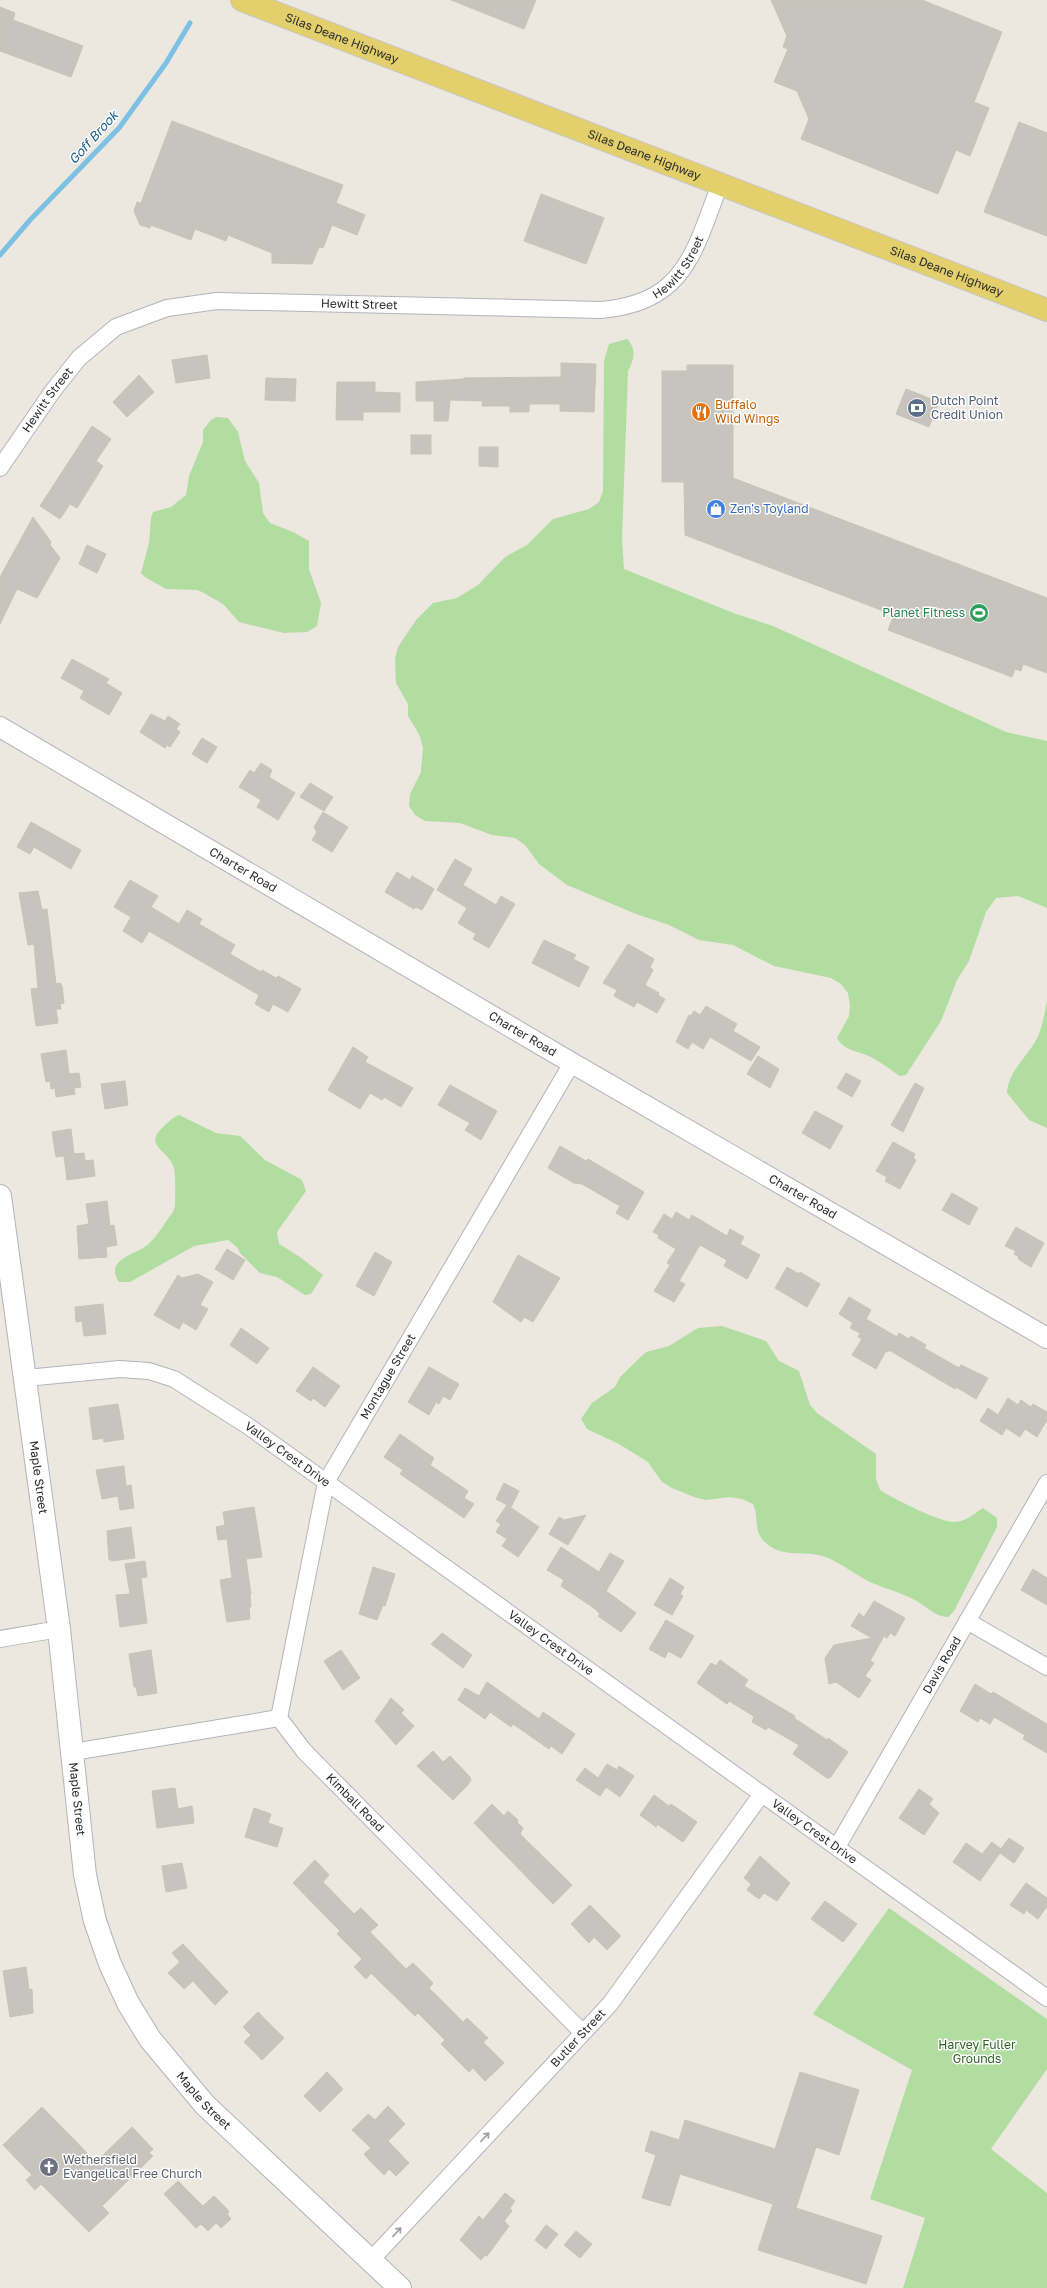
<svg xmlns="http://www.w3.org/2000/svg" width="1047" height="2288" font-family="'Golos Text',sans-serif">
<rect width="100%" height="100%" fill="#ece7df"/>
<!-- green -->
<g fill="#b1dda1">
<path d="M627 339C637 349 634 360 628 371L622 539 624 569 736 614 773 626 1006 732 1047 741V908L1018 896 996 898 986 912 969 961 957 980 941 1021 906 1075 900 1076C891 1070 881 1062 871 1057 859 1051 844 1051 837 1038L849 1016 850 1005 848 993 841 984 831 978 774 966 733 945 699 940 669 925 636 914 567 885 539 864 525 845 515 838 492 835 460 823 425 821 415 815 409 806 410 794 421 772 423 748 420 736 408 716V704L396 683 395 659 398 647 416 620 433 603 457 598 478 585 505 557 527 545 553 519 589 509 599 502 603 491 604 361 609 344Z"/>
<path d="M216 417 228 418 238 432 245 461 259 483 263 513 270 523 293 532 309 541V569L321 603 317 626 307 632 284 633 239 622 223 604 202 592 197 590 166 589 145 577 141 573 149 543 151 518 153 512 171 507 186 495 189 476 203 442V430L211 420Z"/>
<path d="M1047 1000V1128L1029 1120 1007 1093C1008 1072 1025 1059 1035 1042 1043 1028 1044 1015 1047 1000Z"/>
<path d="M179 1115 216 1133 240 1136 265 1160 302 1180 306 1191 277 1232 279 1244 300 1257 323 1275 311 1294 305 1295 277 1277 260 1273 240 1253 237 1247 228 1240 194 1246 130 1282H119C104 1260 134 1255 146 1246 156 1239 165 1222 173 1212L175 1206C175 1194 176 1180 174 1168 170 1151 143 1146 162 1128 167 1123 172 1118 179 1115Z"/>
<path d="M722 1326 766 1341 779 1361 799 1371 810 1405 817 1413 876 1454V1479L880 1490C892 1498 941 1523 955 1522 965 1522 975 1513 983 1508L997 1518V1527L954 1611 948 1617C935 1617 925 1605 913 1599 899 1592 883 1588 868 1581 855 1574 842 1564 828 1558 809 1549 784 1559 767 1544 752 1532 760 1519 753 1504L742 1499 730 1497 706 1500 694 1497 672 1488 662 1482 648 1462 619 1444 587 1429 581 1419 592 1403 615 1387 620 1377 646 1352 669 1346 698 1328Z"/>
<path d="M889 1908 1047 2019V2069L991 2149 1047 2193V2288H903L925 2218 870 2199 912 2070 813 2014Z"/>
</g>
<g fill="none" stroke-linecap="round" stroke-linejoin="round">
<!-- stream -->
<path stroke="#7cc1e3" stroke-width="5" d="M0 255 30 220 119 128 166 63 190 23"/>
</g>
<!-- building -->
<g fill="#c7c4be" stroke="#c7c3b8">
<path d="M451 0H536L524 29Z"/>
<path d="M771 0H922L1002 32 974 102 989 108 970 156 956 150 938 194 801 139 809 119 797 91 774 82 788 49 783 47 787 36Z"/>
<path d="M0 7 15 13 13 20 83 46 71 77 0 51Z"/>
<path d="M172 121 343 185 336 203 365 215 357 235 332 225 323 248 319 247 312 264 272 263V253L228 235 226 241 195 229 191 240 151 225 150 228 140 225 134 211 137 202 141 203Z"/>
<path d="M1019 122 1047 133V236L984 212Z"/>
<path d="M541 194 604 218 586 264 524 241Z"/>
<path d="M207 355 210 378 176 383 172 360Z"/>
<path d="M561 363 596 364 594 412 560 411V404H529V412H510V406H482L483 401 450 400 448 421H434V401H416V382L464 379V378L561 377Z"/>
<path d="M687 365H733V478L1047 598V673L1023 664 1021 671 1015 669 1012 677 888 630 894 615 685 535 684 482H662V371H687Z"/>
<path d="M139 375 154 392 127 417 113 402Z"/>
<path d="M266 378 296 379 295 401 265 400Z"/>
<path d="M337 382H375V392L400 393V412H363V420H336Z"/>
<path d="M906 389 939 402 929 427 896 414Z"/>
<path d="M92 426 111 439 96 461 103 466 77 508 70 504 60 519 40 506Z"/>
<rect x="411" y="435" width="20" height="19"/>
<path d="M479 447H498V467L479 466Z"/>
<path d="M33 517 51 542 50 545 60 558 37 598 17 589 0 624V577Z"/>
<path d="M87 545 106 554 97 573 79 564Z"/>
<path d="M72 659 109 679 106 683 122 693 109 715 80 698 84 691 61 678Z"/>
<path d="M151 714 165 721 168 716 180 724 176 729 180 732 170 747 167 745 165 748 140 732Z"/>
<path d="M202 738 217 747 207 763 192 754Z"/>
<path d="M261 763 272 770 269 777 295 793 278 820 257 807 261 800 239 787 250 770 254 773Z"/>
<path d="M310 783 333 797 324 811 300 797Z"/>
<path d="M323 812 348 827 332 852 312 840 317 832 314 827Z"/>
<path d="M31 822 81 850 71 869 34 847 30 854 17 847Z"/>
<path d="M455 859 472 869 463 885 496 905 501 896 515 904 489 948 473 939 476 934 458 923 467 908 437 890Z"/>
<path d="M397 872 410 880 412 876 434 889 422 910 416 907 414 909 385 892Z"/>
<path d="M130 880 158 896 151 907 179 924 187 910 202 919 199 924 235 945 230 954 261 972 262 970 276 978 278 976 301 989 288 1012 273 1004 269 1012 255 1004 259 995 149 931 142 943 123 931 131 917 114 907Z"/>
<path d="M38 891 42 910 47 909 56 984 60 983 62 986 64 1003 60 1004 61 1009H56L58 1023 36 1026 31 989 38 988 34 944 28 945 19 893Z"/>
<path d="M544 940 576 955 573 959 589 967 579 987 532 963Z"/>
<path d="M628 944 654 959 650 967 653 970 645 985 659 993 658 995 665 999 657 1013 637 1002 634 1007 614 996 617 990 603 983Z"/>
<path d="M706 1006 737 1024 733 1031 760 1047 751 1061 710 1037 703 1049 692 1042 688 1049 676 1042 689 1015 691 1016 694 1011 700 1015Z"/>
<path d="M353 1047 368 1057 365 1062 413 1088 401 1107 384 1097 382 1100 370 1093 360 1109 328 1090Z"/>
<path d="M66 1050 69 1074 79 1073 81 1087 74 1088 75 1094 56 1097 55 1088 51 1089 50 1081 46 1082 41 1054Z"/>
<path d="M758 1056 779 1069 770 1088 747 1074Z"/>
<path d="M846 1073 861 1081 852 1097 837 1088Z"/>
<path d="M125 1081 128 1105 105 1109 101 1084Z"/>
<path d="M915 1083 924 1088 903 1132 891 1125Z"/>
<path d="M450 1085 497 1111 481 1140 465 1130 470 1123 438 1105Z"/>
<path d="M815 1111 843 1126 830 1149 802 1133Z"/>
<path d="M71 1129 74 1154 84 1153 85 1161 93 1160 95 1176 67 1180 64 1156 56 1157 52 1132Z"/>
<path d="M893 1142 915 1154 913 1158 916 1160 900 1189 885 1181 887 1177 876 1171Z"/>
<path d="M560 1146 586 1161 588 1159 644 1192 628 1220 616 1213 620 1206 582 1184 574 1183 548 1168Z"/>
<path d="M952 1193 978 1208 969 1225 942 1210Z"/>
<path d="M107 1201 110 1226 114 1225 117 1245 106 1247 107 1257 79 1259 77 1226 89 1224 86 1204Z"/>
<path d="M676 1212 689 1220 692 1215 727 1236 730 1229 744 1237 740 1244 760 1255 747 1279 724 1266 727 1260 700 1245 679 1281 685 1284 674 1302 654 1291 670 1265 667 1263 676 1249 658 1238 659 1235 653 1232 664 1214 672 1219Z"/>
<path d="M1016 1227 1044 1243 1031 1267 1018 1259 1019 1257 1014 1254 1016 1251 1005 1246Z"/>
<path d="M227 1249 245 1260 233 1280 215 1269Z"/>
<path d="M375 1252 392 1262 374 1296 356 1286Z"/>
<path d="M518 1255 560 1278 533 1322 524 1317 521 1322 493 1302Z"/>
<path d="M787 1267 799 1274 800 1272 820 1284 807 1307 775 1288Z"/>
<path d="M198 1274 213 1282 200 1305 208 1309 196 1330 183 1322 179 1329 154 1315 178 1275 182 1278Z"/>
<path d="M849 1297 871 1310 866 1319 897 1337 899 1333 909 1339 911 1336 926 1345 924 1348 959 1368 961 1365 988 1378 976 1399 956 1387 955 1389 889 1350 888 1352 886 1351 876 1369 852 1355 862 1339 858 1337 860 1333 850 1328 853 1323 839 1314Z"/>
<path d="M103 1304 106 1334 84 1336 82 1321 76 1322 75 1307Z"/>
<path d="M241 1328 269 1348 257 1364 230 1345Z"/>
<path d="M313 1367 340 1386 325 1407 313 1398 311 1401 296 1391Z"/>
<path d="M429 1367 459 1384 450 1400 443 1396 439 1404 436 1402 429 1415 408 1402Z"/>
<path d="M1008 1398 1018 1405 1021 1400 1031 1407 1033 1404 1047 1412V1420L1037 1437 1025 1429 1020 1437 1006 1428 1002 1435 980 1421 988 1408 998 1415Z"/>
<path d="M118 1404 124 1439 104 1442 103 1438 93 1440 89 1408Z"/>
<path d="M400 1434 434 1458 430 1465 468 1491 464 1498 474 1504 464 1518 400 1474 403 1470 384 1457Z"/>
<path d="M124 1466 126 1486 131 1485 134 1508 120 1510 118 1496 102 1499 96 1470Z"/>
<path d="M504 1483 519 1491 511 1507 496 1499Z"/>
<path d="M507 1505 539 1527 518 1557 502 1546 507 1539 496 1532 501 1524 496 1521Z"/>
<path d="M254 1507 262 1557 246 1559 251 1594H250L251 1607H249L250 1619 227 1622 220 1580 232 1578 227 1539 218 1540 216 1527 225 1525 223 1512Z"/>
<path d="M586 1515 568 1545 549 1534 559 1517 564 1520Z"/>
<path d="M131 1527 135 1558 111 1561V1559L109 1560 107 1531Z"/>
<path d="M561 1547 599 1572 610 1553 624 1561 606 1591 636 1613 621 1632 598 1616 600 1614 594 1608 561 1586 564 1580 547 1570Z"/>
<path d="M145 1561 147 1577 141 1578 147 1623 120 1627 116 1595 130 1594 125 1564Z"/>
<path d="M373 1567 395 1574 385 1606 383 1605 377 1620 359 1614Z"/>
<path d="M1033 1569 1047 1578V1605L1021 1590Z"/>
<path d="M670 1578 684 1587 680 1594 683 1596 672 1615 654 1605Z"/>
<path d="M874 1601 905 1618 895 1636 890 1633 887 1638 884 1636 870 1661 874 1663 865 1676 871 1680 859 1698 836 1682 829 1684 825 1658 834 1645 872 1638 851 1626 859 1613 864 1617Z"/>
<path d="M666 1620 694 1636 681 1658 668 1651 665 1658 649 1649Z"/>
<path d="M442 1633 472 1655 463 1668 431 1644Z"/>
<path d="M151 1650 157 1693 138 1696 136 1687H134L129 1654Z"/>
<path d="M341 1650 360 1678 343 1690 324 1661Z"/>
<path d="M720 1660 748 1680 744 1686 795 1716 794 1718 827 1740 828 1738 848 1752 830 1778H827L793 1754 799 1745 768 1727 766 1730 752 1722 754 1717 752 1715 729 1701 727 1704 697 1683 711 1663 716 1666Z"/>
<path d="M487 1682 539 1719 543 1712 575 1734 562 1754 551 1746 549 1749 513 1724 511 1727 490 1712 485 1719 458 1700 465 1688 479 1696Z"/>
<path d="M975 1684 991 1694 993 1692 1047 1724V1753L1023 1739 1025 1735 994 1717 990 1724 980 1718 978 1722 960 1711Z"/>
<path d="M391 1698 404 1710 401 1713 414 1726 396 1745 375 1721Z"/>
<path d="M433 1751 443 1762 450 1756 470 1777 471 1780 467 1786 453 1800 417 1766Z"/>
<path d="M607 1764 617 1770 619 1766 634 1776 620 1797 606 1787 600 1796 576 1780 585 1768 598 1778Z"/>
<path d="M175 1788 178 1809 192 1806 194 1823 157 1828 152 1791Z"/>
<path d="M919 1789 933 1799 929 1804 939 1813 924 1835 899 1818Z"/>
<path d="M654 1795 669 1806 671 1804 697 1822 683 1842 657 1824 656 1827 640 1815Z"/>
<path d="M492 1804 504 1816 508 1811 518 1820 517 1822 523 1828 520 1834 572 1885 553 1904 474 1823Z"/>
<path d="M254 1808 271 1814 268 1823 283 1828 277 1847 245 1837Z"/>
<path d="M1009 1838 1024 1848 1014 1863 1000 1853 980 1881 953 1862 966 1843 982 1854 992 1842 1001 1849Z"/>
<path d="M760 1856 790 1883 777 1901 764 1893 759 1899 747 1890 751 1884 744 1878Z"/>
<path d="M315 1860 329 1875 323 1882 354 1914 361 1908 378 1925 370 1932 406 1969 413 1963 433 1983 429 1988 463 2022 467 2018 488 2038 483 2042 504 2063 485 2081 473 2068 469 2072 441 2044 445 2040 418 2013 415 2016 371 1973 366 1979 354 1967 362 1959 337 1934 340 1931 293 1883Z"/>
<path d="M182 1863 187 1888 166 1892 162 1866Z"/>
<path d="M1026 1883 1047 1898V1906L1038 1919 1026 1910 1024 1914 1010 1905Z"/>
<path d="M825 1901 857 1924 843 1942 811 1919Z"/>
<path d="M590 1905 621 1936 607 1950 594 1937 589 1943 571 1924Z"/>
<path d="M183 1944 228 1992 215 2005 193 1981 184 1989 168 1973 180 1962 172 1953Z"/>
<path d="M26 1967 29 1990 32 1989 33 2013 10 2017 3 1971Z"/>
<path d="M258 2012 284 2038 262 2060 244 2042 251 2035 243 2027Z"/>
<path d="M327 2072 343 2089 320 2112 304 2096Z"/>
<path d="M800 2072 859 2090 839 2155 816 2147 796 2208 882 2236 866 2284 758 2250 773 2204 680 2174 670 2206 642 2198 656 2155 645 2151 651 2131 679 2140 685 2120 775 2149Z"/>
<path d="M388 2106 405 2124 388 2141 409 2163 396 2176 389 2169 384 2175 371 2162 364 2154 371 2148 352 2130 368 2114 375 2120Z"/>
<path d="M42 2107 96 2162 132 2127 153 2149 149 2153 153 2156 102 2206 109 2213 89 2232 41 2184 35 2190 26 2180 32 2175 3 2145Z"/>
<path d="M178 2181 203 2206 214 2196 227 2209 229 2212 227 2214 231 2219 221 2228 216 2223 208 2231 201 2224 196 2228 164 2194Z"/>
<path d="M505 2193 515 2201 510 2208 512 2211 504 2221 509 2226 487 2256 485 2255 481 2260 460 2240 479 2216 483 2220Z"/>
<path d="M546 2225 558 2234 546 2249 535 2240Z"/>
<path d="M576 2231 592 2244 580 2258 564 2245Z"/>
</g>
<g fill="none" stroke-linecap="round" stroke-linejoin="round">
<defs>
<g id="minor">
<path id="s1" d="M0 468 52 392 79 358 116 327 167 308 217 301 601 310C685 303 694 252 720 184"/>
<path id="s2" d="M26 1378 120 1369 149 1371 174 1379 248 1426 326 1482 1047 1998"/>
<path d="M967 1621 1047 1667"/>
<path d="M0 1639 59 1629"/>
<path id="s3" d="M279 1718 326 1482 572 1063"/>
<path id="s4" d="M279 1718 304 1751 582 2032"/>
<path d="M73 1752 279 1718"/>
<path id="s5" d="M837 1847 1047 1483"/>
<path id="s6" d="M370 2261 610 2004 761 1795"/>
</g>
<g id="tertiary">
<path id="s7" d="M0 727 572 1063 1047 1338"/>
</g>
<g id="secondary">
<path id="s8" d="M0 1196 59 1629 85 1875 95 1921 110 1964 128 2003 150 2039 205 2105 400 2288"/>
</g>
<g id="primary">
<path id="s9" d="M242 0 1047 310"/>
</g>
</defs>
<!-- minor casing -->
<use href="#minor" stroke="#b2b4bd" stroke-width="18"/>
<!-- tertiary casing -->
<use href="#tertiary" stroke="#b2b4bd" stroke-width="22"/>
<!-- secondary casing -->
<use href="#secondary" stroke="#b2b4bd" stroke-width="24"/>
<!-- primary casing -->
<use href="#primary" stroke="#c8c8c8" stroke-width="24"/>
<!-- minor -->
<use href="#minor" stroke="#fff" stroke-width="16"/>
<!-- tertiary -->
<use href="#tertiary" stroke="#fff" stroke-width="20"/>
<!-- secondary -->
<use href="#secondary" stroke="#fff" stroke-width="22"/>
<!-- primary -->
<use href="#primary" stroke="#e3cf6c" stroke-width="22"/>
</g>
<!-- one-way arrows -->
<defs><path id="oneway-shaft" d="M-6 0H5M1.5-3L5.5 0L1.5 3" fill="none" stroke-width="1.6" stroke-linecap="round" stroke-linejoin="round"/></defs>
<g stroke="#a0a0a0">
<use href="#oneway-shaft" transform="translate(485 2137) rotate(-47)"/>
<use href="#oneway-shaft" transform="translate(397 2232) rotate(-47)"/>
</g>
<!-- icons -->
<defs>
<symbol id="bank-disc" viewBox="-11 -11 22 22"><circle r="9.5" fill="#5c6f8a" stroke="#fff"/><path d="M-6-4H6V4H-6ZM0-2.3a2.3 2.3 0 1 0 0 4.6a2.3 2.3 0 1 0 0-4.6Z" fill="#fff"/></symbol>
<symbol id="restaurant-disc" viewBox="-11 -11 22 22"><circle r="9.5" fill="#e8710a" stroke="#fff"/><path d="M-5-6h1v4h1v-4h1v4h1v-4h1v5L-1.5 .5V6h-2V.5L-5-1ZM5-6V6H3V1.5H1.5Q1.5-4 5-6Z" fill="#fff"/></symbol>
<symbol id="shop-disc" viewBox="-11 -11 22 22"><circle r="9.5" fill="#3f7fe0" stroke="#fff"/><path d="M-5-2.5h2.3a2.7 3.5 0 0 1 5.4 0H5L5.5 6h-11ZM-1.5-2.5h3a1.5 2.3 0 0 0-3 0Z" fill="#fff"/></symbol>
<symbol id="stadium-disc" viewBox="-11 -11 22 22"><circle r="9.5" fill="#2e9e5b" stroke="#fff"/><path d="M0-5a6.5 5 0 1 0 0 10a6.5 5 0 1 0 0-10ZM-3.5-1.8h7v3.6h-7Z" fill="#fff"/></symbol>
<symbol id="church-disc" viewBox="-11 -11 22 22"><circle r="9.5" fill="#6b7280" stroke="#fff"/><path d="M-1.2-6h2.4v3.5h3.3v2.4h-3.3V6h-2.4V-.1h-3.3v-2.4h3.3Z" fill="#fff"/></symbol>
</defs>
<g fill-rule="evenodd">
<use href="#bank-disc" x="906" y="397" width="22" height="22"/>
<use href="#restaurant-disc" x="690" y="401" width="22" height="22"/>
<use href="#shop-disc" x="705" y="498" width="22" height="22"/>
<use href="#stadium-disc" x="968" y="602" width="22" height="22"/>
<use href="#church-disc" x="38" y="2156" width="22" height="22"/>
</g>
<g text-anchor="middle" stroke-width="3" stroke-linejoin="round" paint-order="stroke">
<!-- street labels -->
<g font-size="12" fill="#2b2b2b" stroke="#fff">
<text dy="4" stroke="none"><textPath href="#s9" startOffset="107">Silas Deane Highway</textPath></text>
<text dy="4" stroke="none"><textPath href="#s9" startOffset="431">Silas Deane Highway</textPath></text>
<text dy="4" stroke="none"><textPath href="#s1" startOffset="766">Hewitt Street</textPath></text>
<text dy="4" stroke="none"><textPath href="#s9" startOffset="755">Silas Deane Highway</textPath></text>
<text dy="4" stroke="none"><textPath href="#s1" startOffset="431">Hewitt Street</textPath></text>
<text dy="4" stroke="none"><textPath href="#s1" startOffset="83">Hewitt Street</textPath></text>
<text dy="4" stroke="none"><textPath href="#s7" startOffset="282">Charter Road</textPath></text>
<text dy="4" stroke="none"><textPath href="#s7" startOffset="606">Charter Road</textPath></text>
<text dy="4" stroke="none"><textPath href="#s7" startOffset="930">Charter Road</textPath></text>
<text dy="4" stroke="none"><textPath href="#s3" startOffset="363">Montague Street</textPath></text>
<text dy="4" stroke="none"><textPath href="#s2" startOffset="286">Valley Crest Drive</textPath></text>
<text dy="4" stroke="none"><textPath href="#s8" startOffset="284">Maple Street</textPath></text>
<text dy="4" stroke="none"><textPath href="#s2" startOffset="610">Valley Crest Drive</textPath></text>
<text dy="4" stroke="none"><textPath href="#s5" startOffset="210">Davis Road</textPath></text>
<text dy="4" stroke="none"><textPath href="#s8" startOffset="608">Maple Street</textPath></text>
<text dy="4" stroke="none"><textPath href="#s4" startOffset="114">Kimball Road</textPath></text>
<text dy="4" stroke="none"><textPath href="#s2" startOffset="934">Valley Crest Drive</textPath></text>
<text dy="4" stroke="none"><textPath href="#s6" startOffset="305">Butler Street</textPath></text>
<text dy="4" stroke="none"><textPath href="#s8" startOffset="944">Maple Street</textPath></text>
</g>
<!-- service labels -->
<g font-size="12" fill="#4e5e75" stroke="#fff" text-anchor="start">
<text x="931" y="405">Dutch Point<tspan x="931" dy="14">Credit Union</tspan></text>
</g>
<!-- food labels -->
<g font-size="12" fill="#c56008" stroke="#fff" text-anchor="start">
<text x="715" y="409">Buffalo<tspan x="715" dy="14">Wild Wings</tspan></text>
</g>
<!-- shop labels -->
<g font-size="12" fill="#366cbe" stroke="#fff" text-anchor="start">
<text x="730" y="513">Zen's Toyland</text>
</g>
<!-- leisure labels -->
<g font-size="12" fill="#27864d" stroke="#fff" text-anchor="end">
<text x="965" y="617">Planet Fitness</text>
</g>
<!-- park labels -->
<g font-size="12" fill="#2b6222" stroke="#fff">
<text x="977" y="2049">Harvey Fuller<tspan x="977" dy="14">Grounds</tspan></text>
</g>
<!-- worship labels -->
<g font-size="12" fill="#5b616d" stroke="#fff" text-anchor="start">
<text x="63" y="2164">Wethersfield<tspan x="63" dy="14">Evangelical Free Church</tspan></text>
</g>
<!-- water labels -->
<g font-size="13" font-style="italic" fill="#1b6090" stroke="#fff">
<text transform="translate(93 137) rotate(-48)" y="5">Goff Brook</text>
</g>
</g>
</svg>
